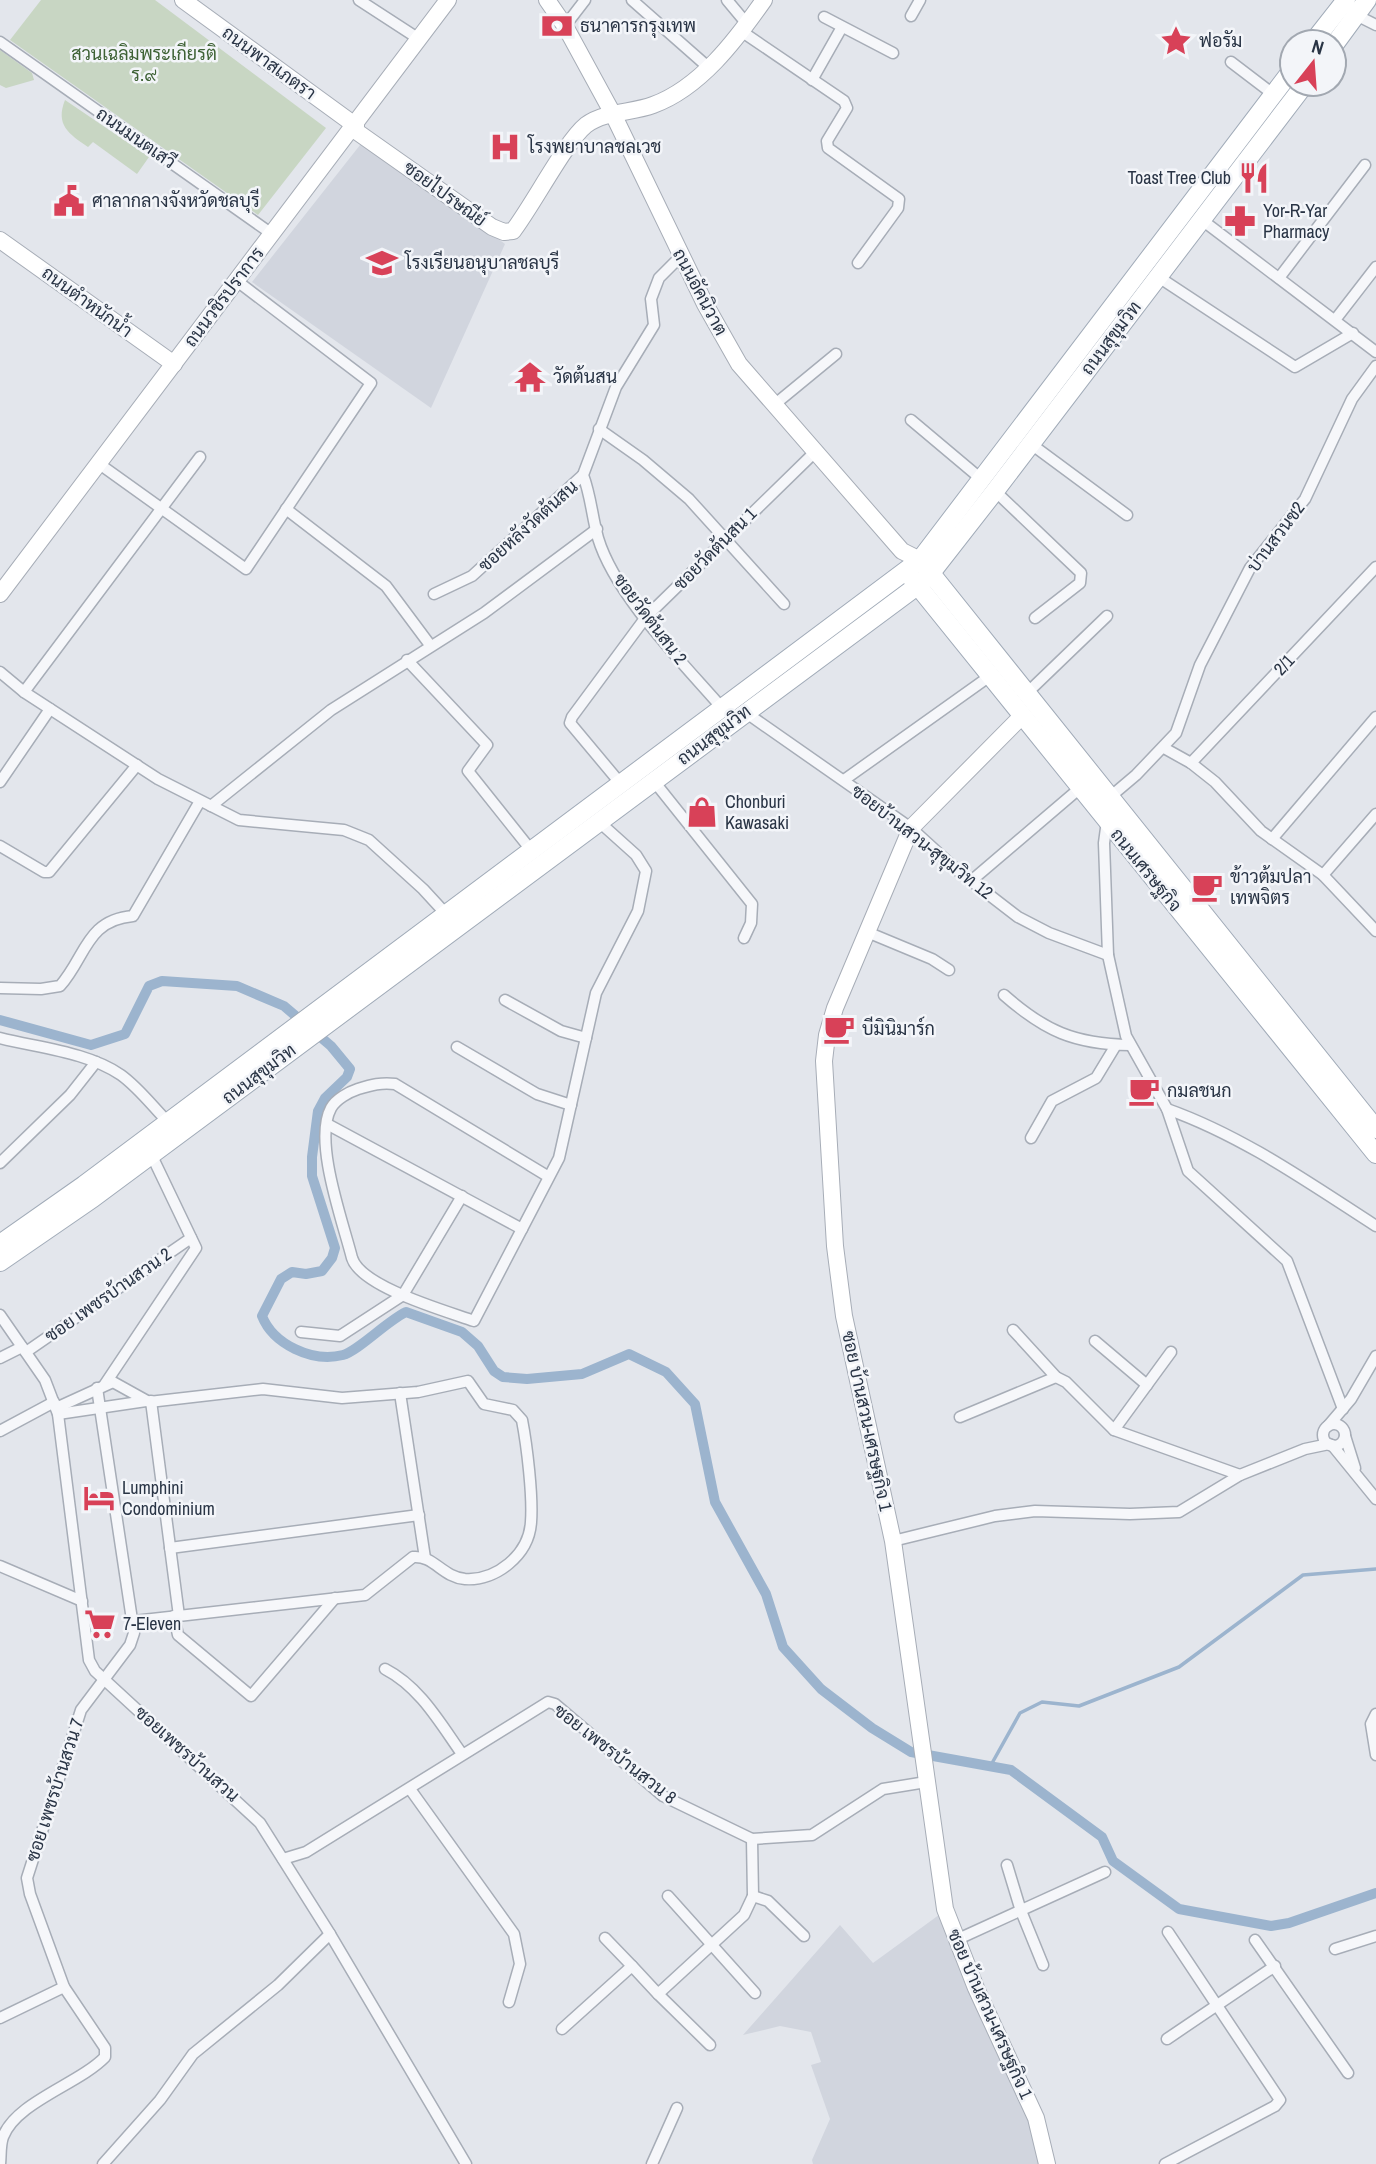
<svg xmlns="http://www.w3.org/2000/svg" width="1376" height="2164" font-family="'Archivo Narrow',Sarabun,sans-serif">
<rect width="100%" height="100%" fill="#e3e6ec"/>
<!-- built -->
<g fill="#d1d5de">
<path d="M364 140 505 244 431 408 252 282Z"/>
<path d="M943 1912 1018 2084 1042 2164H813L812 2160 830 2119 811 2065 821 2062 811 2032 780 2026 743 2035 840 1925 873 1963Z"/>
</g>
<!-- green -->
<g fill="#c8d6c3">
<path d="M41 0H155L326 128 258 215 10 40Z"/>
<path d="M0 50 32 73 34 80 6 88 0 85Z"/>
<path d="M65 100 149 157 137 174 93 142 88 147C69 134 55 125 65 100Z"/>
</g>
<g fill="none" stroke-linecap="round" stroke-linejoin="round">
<!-- stream -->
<path stroke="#9cb4ce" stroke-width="3.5" d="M991 1765 1020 1713 1042 1702 1079 1706 1179 1667 1303 1575 1376 1569"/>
<!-- canal -->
<path stroke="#9cb4ce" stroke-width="10" d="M0 1020 91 1045 125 1034 149 986 162 981 237 986 284 1006 331 1046 350 1069 347 1077 325 1098 318 1111 312 1157V1176L335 1248 332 1258 322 1271 306 1274 292 1272 281 1279 262 1316C273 1344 312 1363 343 1355 358 1351 387 1321 406 1312L462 1332 478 1346 494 1371 503 1377 527 1379 582 1374 629 1354 666 1372 695 1404 715 1502 766 1594 783 1647 821 1689 872 1728 911 1752 1011 1770 1102 1837 1113 1861 1179 1909 1271 1926 1289 1923 1376 1893"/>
<defs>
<g id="street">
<path d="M359 0 419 39"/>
<path d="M632 0 708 67"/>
<path d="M727 0 747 24"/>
<path d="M1356 15 1376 25"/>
<path d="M911 16 920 0"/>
<path d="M824 17 893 53"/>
<path d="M565 26 585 0"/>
<path d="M741 31 844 101 847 108 827 141 828 148 899 199 898 208 858 263"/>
<path d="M0 42 272 234"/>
<path d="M1231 62 1273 94"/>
<path d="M812 80 842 27"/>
<path d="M1202 220 1376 352"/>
<path d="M681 256 659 278 651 299 654 325 616 387 583 475C591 496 592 517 598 538 615 595 683 663 722 708"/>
<path d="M1157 276 1295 367 1353 333"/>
<path d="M1279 278 1365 165"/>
<path d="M1335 320 1376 267"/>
<path d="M774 405 836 354"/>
<path d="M911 420 980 478"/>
<path d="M599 429 643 460 689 499 784 604"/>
<path d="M1031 444 1127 515"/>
<path d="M98 463 246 569 371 383 237 281"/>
<path d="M995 491 1081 573 1080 583 1035 618"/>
<path d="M286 509 386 586 430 645"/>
<path d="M434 594 472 576 583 475"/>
<path d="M407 660 487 745 468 771 531 850"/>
<path d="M0 672 24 692 158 779 239 820 344 830 369 840 423 889 446 914"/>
<path d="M24 692 200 457"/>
<path d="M1027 693 1107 616"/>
<path d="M745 712 911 828 957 870 1018 917 1049 933 1108 955"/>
<path d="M1164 748 1191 763 1215 782 1261 831 1323 875 1376 931"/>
<path d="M1191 763 1376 567"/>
<path d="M653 780 752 904 751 923 744 938"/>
<path d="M844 780 990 676"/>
<path d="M0 782 50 709"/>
<path d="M621 784 570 723 572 717 646 617 815 452"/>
<path d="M1110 797 1136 775 1176 733 1200 665 1250 568 1305 499 1352 399 1376 366"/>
<path d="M211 806 331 710 484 613 597 529"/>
<path d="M1107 821 1104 843 1108 955 1126 1036 1167 1109 1188 1171 1287 1261 1343 1409"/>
<path d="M1272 839 1376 717"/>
<path d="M0 846 44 872H49L137 765"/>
<path d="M1323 875 1376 814"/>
<path d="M971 881 1080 788"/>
<path d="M867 932 932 959 949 970"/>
<path d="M0 988 41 989 60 986C86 957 86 920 133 916L200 801"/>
<path d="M1004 995C1045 1031 1074 1044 1130 1045"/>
<path d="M505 1000 561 1031 586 1038"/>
<path d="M0 1038C39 1048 88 1052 121 1075 139 1088 153 1107 168 1122"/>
<path d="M457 1047 537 1094 571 1105"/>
<path d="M1167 1109C1243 1136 1309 1183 1376 1226"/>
<path d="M327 1124 522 1229"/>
<path d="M1031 1138 1052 1101 1096 1078 1116 1045"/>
<path d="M0 1163 70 1095 96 1062"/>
<path d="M549 1177 395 1084C382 1082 371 1085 358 1089 349 1092 336 1099 331 1108 313 1141 343 1222 352 1258 361 1287 446 1311 474 1321 502 1267 531 1212 559 1158L596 993 638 911 646 871 636 855 597 820"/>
<path d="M0 1315 45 1380 58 1414 89 1660 95 1671 260 1823 330 1934 466 2164"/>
<path d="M1013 1330 1056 1377 1066 1382 1114 1430 1240 1475"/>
<path d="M301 1332 340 1336 403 1295 462 1196"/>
<path d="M1095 1341 1147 1385"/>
<path d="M26 1352 191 1238"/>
<path d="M0 1358 22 1347"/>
<path d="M105 1384 196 1248 151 1154"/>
<path d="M400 1393 425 1558"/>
<path d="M151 1401 179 1616"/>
<path d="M56 1408 113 1382 149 1402 263 1389 342 1398 418 1392 468 1381 484 1404 513 1410 522 1420C527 1446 533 1496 531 1522 529 1555 496 1581 465 1579 442 1577 434 1555 413 1557L365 1595 134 1621"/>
<path d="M58 1414 146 1401"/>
<path d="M960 1417 1056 1377"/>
<circle cx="1334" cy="1435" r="11"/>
<path d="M1328 1426 1351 1399 1376 1356"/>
<path d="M1114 1430 1171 1352"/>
<path d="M0 1431 54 1402"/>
<path d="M1345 1436 1355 1468"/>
<path d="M1332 1445 1376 1499"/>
<path d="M893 1541 995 1516 1035 1511 1130 1514 1179 1512 1240 1475 1305 1449 1329 1444"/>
<path d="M170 1548 419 1515"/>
<path d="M0 1566 82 1601"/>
<path d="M174 1616 178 1635 251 1696 335 1598"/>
<path d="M385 1669C420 1687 440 1723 462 1754"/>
<path d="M1376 1714 1371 1724 1376 1755"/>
<path d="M410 1789 514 1934 520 1964 509 2002"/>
<path d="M752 1839 753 1896 768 1901 804 1936"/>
<path d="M283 1859 306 1852 548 1702 555 1704 663 1796 752 1839 812 1835 883 1789 926 1782"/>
<path d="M1007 1865 1021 1911 1043 1965"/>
<path d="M668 1896 755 1993"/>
<path d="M605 1938 632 1966"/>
<path d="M956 1940 1105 1872"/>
<path d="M1255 1940 1348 2073"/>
<path d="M1335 1949 1376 1936"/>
<path d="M658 1994 710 2045"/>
<path d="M0 2018 64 1987"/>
<path d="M562 2029 632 1966 658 1994 744 1915 753 1896"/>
<path d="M1167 2039 1275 1966"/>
<path d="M0 2164C1 2155 0 2145 3 2137 16 2102 79 2084 105 2057V2048L64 1987 30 1894 27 1878 81 1710 130 1645 134 1633 97 1388"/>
<path d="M103 2164 160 2100 193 2054 278 1985 330 1934"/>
<path d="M652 2164 677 2108"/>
<path d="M1165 2164 1275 2106 1280 2100 1168 1932"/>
</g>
<g id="secondary">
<path d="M183 0 356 126"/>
<path d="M547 0 565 26 613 114 705 304 739 364 902 551 920 560"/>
<path d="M353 129 492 227 504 232 513 231C533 205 566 141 586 125 605 111 632 113 653 105 700 88 736 40 764 0"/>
<path d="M0 240 174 364"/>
<path d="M0 594 448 0"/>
<path d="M1022 716 911 828 835 1008 827 1035 824 1061 835 1246 844 1316 893 1541 945 1909 976 1988 1036 2118 1047 2164"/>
</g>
<g id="primary">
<path d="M1313 42 1346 0"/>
<path d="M1334 45 1367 0"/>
<path d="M925 566 1376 1129"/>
<path d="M910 576 1376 1154"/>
<path d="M0 1244 84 1185 920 560 1292 70"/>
<path d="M0 1262 93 1198 917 586 931 573 995 491 1305 84"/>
</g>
</defs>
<!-- street casing -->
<use href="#street" stroke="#a7adb7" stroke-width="13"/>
<!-- secondary casing -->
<use href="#secondary" stroke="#a7adb7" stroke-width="18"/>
<!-- primary casing -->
<use href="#primary" stroke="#a1abb8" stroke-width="20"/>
<!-- street -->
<use href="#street" stroke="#f6f7fa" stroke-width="10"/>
<!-- secondary -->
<use href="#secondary" stroke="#fff" stroke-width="16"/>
<!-- primary -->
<use href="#primary" stroke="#fff" stroke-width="18"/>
</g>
<!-- icons -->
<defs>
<symbol id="bank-bare" viewBox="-9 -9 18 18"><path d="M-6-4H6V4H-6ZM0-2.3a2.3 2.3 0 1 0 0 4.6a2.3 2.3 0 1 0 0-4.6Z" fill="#d84158" stroke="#f3f5f9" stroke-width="2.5" paint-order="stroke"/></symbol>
<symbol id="sight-bare" viewBox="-9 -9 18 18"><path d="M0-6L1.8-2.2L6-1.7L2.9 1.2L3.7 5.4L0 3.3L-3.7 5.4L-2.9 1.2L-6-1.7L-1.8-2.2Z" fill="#d84158" stroke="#f3f5f9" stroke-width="2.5" paint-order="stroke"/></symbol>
<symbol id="hospital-bare" viewBox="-9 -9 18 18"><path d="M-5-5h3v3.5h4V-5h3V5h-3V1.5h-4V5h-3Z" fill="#d84158" stroke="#f3f5f9" stroke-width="2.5" paint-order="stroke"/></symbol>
<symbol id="restaurant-bare" viewBox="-9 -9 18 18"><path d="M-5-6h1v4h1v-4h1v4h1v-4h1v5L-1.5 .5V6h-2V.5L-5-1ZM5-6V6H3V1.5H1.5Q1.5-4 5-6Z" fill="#d84158" stroke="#f3f5f9" stroke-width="2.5" paint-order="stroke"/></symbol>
<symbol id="civic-bare" viewBox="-9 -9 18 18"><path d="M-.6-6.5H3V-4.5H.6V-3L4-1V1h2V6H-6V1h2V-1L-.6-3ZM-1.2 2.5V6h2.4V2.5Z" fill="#d84158" stroke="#f3f5f9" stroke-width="2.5" paint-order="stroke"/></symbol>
<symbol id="pharmacy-bare" viewBox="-9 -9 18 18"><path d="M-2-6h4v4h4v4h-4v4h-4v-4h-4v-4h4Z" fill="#d84158" stroke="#f3f5f9" stroke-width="2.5" paint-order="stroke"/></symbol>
<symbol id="school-bare" viewBox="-9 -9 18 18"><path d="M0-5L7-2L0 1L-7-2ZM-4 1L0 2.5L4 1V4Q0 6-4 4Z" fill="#d84158" stroke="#f3f5f9" stroke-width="2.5" paint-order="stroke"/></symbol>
<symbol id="temple-bare" viewBox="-9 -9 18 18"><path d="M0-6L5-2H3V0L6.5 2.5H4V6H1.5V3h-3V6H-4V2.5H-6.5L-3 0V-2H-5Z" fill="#d84158" stroke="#f3f5f9" stroke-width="2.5" paint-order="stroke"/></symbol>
<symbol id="shop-bare" viewBox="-9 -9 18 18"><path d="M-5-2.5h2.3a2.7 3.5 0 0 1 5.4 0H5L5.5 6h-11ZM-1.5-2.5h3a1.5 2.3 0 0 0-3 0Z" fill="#d84158" stroke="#f3f5f9" stroke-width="2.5" paint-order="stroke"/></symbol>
<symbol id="cafe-bare" viewBox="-9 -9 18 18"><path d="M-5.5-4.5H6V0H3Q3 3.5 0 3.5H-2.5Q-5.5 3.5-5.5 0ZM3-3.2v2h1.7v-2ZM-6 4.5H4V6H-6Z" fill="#d84158" stroke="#f3f5f9" stroke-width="2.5" paint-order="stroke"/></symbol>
<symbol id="hotel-bare" viewBox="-9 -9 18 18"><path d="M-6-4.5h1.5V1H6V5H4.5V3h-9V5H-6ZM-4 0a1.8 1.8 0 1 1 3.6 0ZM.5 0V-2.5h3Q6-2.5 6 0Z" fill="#d84158" stroke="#f3f5f9" stroke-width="2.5" paint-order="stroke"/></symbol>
<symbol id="supermarket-bare" viewBox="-9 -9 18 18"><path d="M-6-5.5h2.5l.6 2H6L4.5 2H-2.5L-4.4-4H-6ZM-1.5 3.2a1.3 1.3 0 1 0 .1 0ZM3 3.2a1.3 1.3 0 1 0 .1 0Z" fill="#d84158" stroke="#f3f5f9" stroke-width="2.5" paint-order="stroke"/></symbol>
</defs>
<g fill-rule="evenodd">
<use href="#bank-bare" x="535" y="4" width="44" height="44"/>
<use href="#sight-bare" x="1154" y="19" width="44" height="44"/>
<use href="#hospital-bare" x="483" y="125" width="44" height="44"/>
<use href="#restaurant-bare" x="1232" y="156" width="44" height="44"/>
<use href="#civic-bare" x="47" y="179" width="44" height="44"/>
<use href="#pharmacy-bare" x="1218" y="199" width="44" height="44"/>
<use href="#school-bare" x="360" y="241" width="44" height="44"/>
<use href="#temple-bare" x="508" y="355" width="44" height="44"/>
<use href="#shop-bare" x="680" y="790" width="44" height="44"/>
<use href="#cafe-bare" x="1185" y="865" width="44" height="44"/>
<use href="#cafe-bare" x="817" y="1007" width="44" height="44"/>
<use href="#cafe-bare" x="1122" y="1069" width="44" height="44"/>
<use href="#hotel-bare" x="77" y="1476" width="44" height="44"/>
<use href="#supermarket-bare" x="78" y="1602" width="44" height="44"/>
</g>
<g text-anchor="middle" stroke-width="5" stroke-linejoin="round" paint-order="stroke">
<!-- poi labels -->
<g font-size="18" fill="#293445" stroke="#f3f5f9" text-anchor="start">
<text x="580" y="32">ธนาคารกรุงเทพ</text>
<text x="1199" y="47">ฟอรัม</text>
<text x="528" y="153">โรงพยาบาลชลเวช</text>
<text x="1231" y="184" text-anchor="end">Toast Tree Club</text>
<text x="92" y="207">ศาลากลางจังหวัดชลบุรี</text>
<text x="1263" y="217">Yor-R-Yar<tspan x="1263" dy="21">Pharmacy</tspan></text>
<text x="405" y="269">โรงเรียนอนุบาลชลบุรี</text>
<text x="553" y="383">วัดต้นสน</text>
<text x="725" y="808">Chonburi<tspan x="725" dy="21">Kawasaki</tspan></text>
<text x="1230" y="883">ข้าวต้มปลา<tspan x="1230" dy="21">เทพจิตร</tspan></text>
<text x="862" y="1035">บีมินิมาร์ก</text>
<text x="1167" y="1097">กมลชนก</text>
<text x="122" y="1494">Lumphini<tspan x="122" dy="21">Condominium</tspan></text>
<text x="123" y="1630">7-Eleven</text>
</g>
<!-- park labels -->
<g font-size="18" fill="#3e6235" stroke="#f3f5f9">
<text x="144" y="60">สวนเฉลิมพระเกียรติ<tspan x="144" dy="21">ร.๙</tspan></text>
</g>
<!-- street labels -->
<g font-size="18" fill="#293445" stroke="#f3f5f9">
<text transform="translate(269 63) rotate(36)" y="6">ถนนพาสเภตรา</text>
<text transform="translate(136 138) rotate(35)" y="6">ถนนมนตเสวี</text>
<text transform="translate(445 194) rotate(36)" y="6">ซอยไปรษณีย์</text>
<text transform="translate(700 292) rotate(62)" y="6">ถนนอัคนิวาต</text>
<text transform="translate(224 297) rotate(-53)" y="6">ถนนวชิรปราการ</text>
<text transform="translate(87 302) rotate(36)" y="6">ถนนตำหนักน้ำ</text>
<text transform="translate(1111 338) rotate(-53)" y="6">ถนนสุขุมวิท</text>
<text transform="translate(528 526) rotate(-42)" y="6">ซอยหลังวัดต้นสน</text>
<text transform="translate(1276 537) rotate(-53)" y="6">บ่านสวนซ2</text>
<text transform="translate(715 549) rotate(-45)" y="6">ซอยวัดต้นสน 1</text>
<text transform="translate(650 619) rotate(53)" y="6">ซอยวัดต้นสน 2</text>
<text transform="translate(1284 665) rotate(-47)" y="6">2/1</text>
<text transform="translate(714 735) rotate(-37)" y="6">ถนนสุขุมวิท</text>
<text transform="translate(922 842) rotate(38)" y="6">ซอยบ้านสวน-สุขุมวิท 12</text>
<text transform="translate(1146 870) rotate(51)" y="6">ถนนเศรษฐกิจ</text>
<text transform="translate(259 1074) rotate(-37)" y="6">ถนนสุขุมวิท</text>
<text transform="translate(108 1295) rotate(-35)" y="6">ซอย เพชรบ้านสวน 2</text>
<text transform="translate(867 1421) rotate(78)" y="6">ซอย บ้านสวน-เศรษฐกิจ 1</text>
<text transform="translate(187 1754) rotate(42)" y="6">ซอยเพชรบ้านสวน</text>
<text transform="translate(615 1754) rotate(38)" y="6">ซอย เพชรบ้านสวน 8</text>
<text transform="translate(55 1790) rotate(-72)" y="6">ซอย เพชรบ้านสวน 7</text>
<text transform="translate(990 2014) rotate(66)" y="6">ซอย บ้านสวน-เศรษฐกิจ 1</text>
</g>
</g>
<!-- north arrow -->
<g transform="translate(1313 63) rotate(17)"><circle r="33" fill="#f3f5f9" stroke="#a2a8b1" stroke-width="2"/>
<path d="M0-5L12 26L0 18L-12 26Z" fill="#d84158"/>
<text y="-10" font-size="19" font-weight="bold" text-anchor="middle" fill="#293445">N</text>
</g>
</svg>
